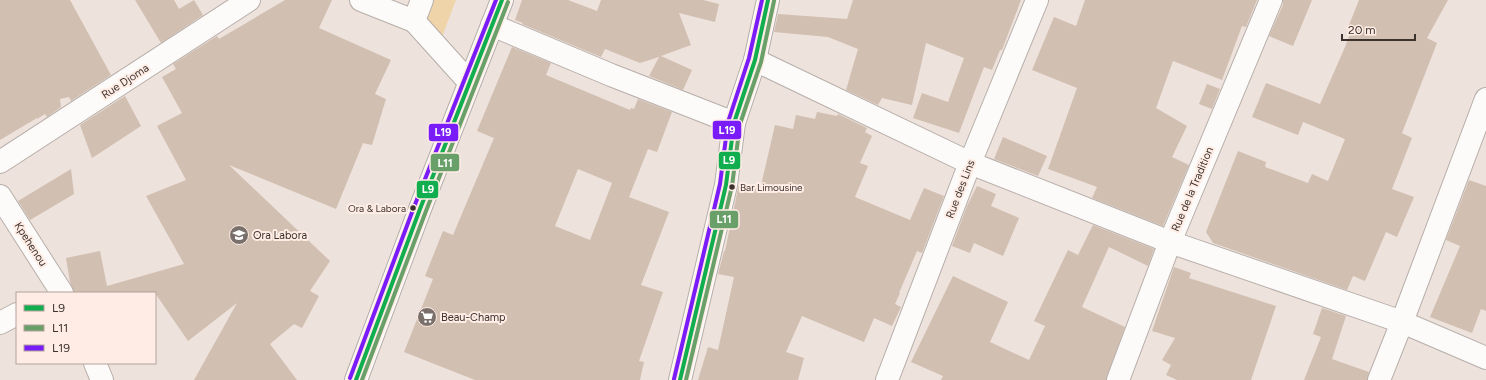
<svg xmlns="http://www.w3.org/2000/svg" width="1486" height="380" font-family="Figtree,sans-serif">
<rect width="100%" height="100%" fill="#eee2dc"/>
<!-- green -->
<path fill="#efd4aa" d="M416 0H456L437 50Z"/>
<!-- building -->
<g fill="#d1bfb1" fill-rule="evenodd">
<path d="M0 0H70L111 75 71 101 69 97 60 99 61 107 47 117 45 114 37 119V118L0 140Z"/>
<path d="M135 0H174L179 9 194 0 203 15 161 43Z"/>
<path d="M285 0H332L319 28 391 60 375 94 386 99 372 145 363 143 336 209 229 165 330 261 310 291 319 296 302 328 294 324 270 344 297 380H194L237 303 188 341 155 293H74L70 282 66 258 100 251 107 286 184 264 146 196 186 180 157 126 182 113 162 77 176 69 173 64 217 36 219 39Z"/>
<path d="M522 0H568L597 11 601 0H703L719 4 715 22 679 13 691 45 661 56 692 70 683 90 649 76 659 57 640 63 605 49 601 57 522 24 523 23 515 20Z"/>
<path d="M853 0H1021L1002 50H1000L992 70 984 67 959 133 913 118 922 93 948 102 964 58 926 43 912 105 882 98 878 105 846 90 858 49 828 37 774 32 778 14 847 19Z"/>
<path d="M1085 0H1257L1246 27 1242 26 1222 80 1173 61 1156 108 1187 126 1172 157 1189 165 1163 226 1092 198 1097 187 1048 169 1077 88 1032 70 1054 17 1076 26Z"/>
<path d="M1283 0H1312L1293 46 1269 36 1283 5Z"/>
<path d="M1359 0H1448L1427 38 1437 43 1402 133 1412 138 1392 189 1414 197 1397 237 1386 232 1365 281 1353 276 1347 290 1213 243 1206 232 1238 151 1266 162 1265 167 1308 183 1312 174 1328 181 1345 139 1303 122 1298 135 1252 117 1266 83 1320 104 1345 47 1353 26 1349 25Z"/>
<path d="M512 47 551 63 546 75 630 110 631 108 634 109 638 99 672 112 657 152 648 149 629 197 669 212 641 285 663 292 639 361 644 362 640 380H475L404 352 433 279 425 276 443 231 453 235 494 138 477 131ZM578 169 612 183 590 240 555 226Z"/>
<path d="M1207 84 1220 89 1212 109 1199 104Z"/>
<path d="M125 96 141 126 92 158 80 125Z"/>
<path d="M817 112 837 116 838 114 867 128 865 132 872 136 860 163 868 166 855 197 910 220 924 188 944 196 922 253 917 251 899 293H900L895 304 901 307 892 326 874 318 864 342 802 316 786 352 804 358 798 380H698L708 347 718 350 734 277 718 274 724 251H725L739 184 760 190 775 125 793 129 796 115 815 119Z"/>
<path d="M1003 137 1047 156 1038 176 994 159Z"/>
<path d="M71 169 74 194 30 220 18 201Z"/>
<path d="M1469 180 1486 186V311L1481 309 1472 333 1430 317 1460 246 1446 240Z"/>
<path d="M977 186 996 194 991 206 1019 218 1003 256 974 243 970 253 952 246 967 206Z"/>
<path d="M1093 225 1154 249 1148 266 1109 247 1082 307 1125 327 1106 380H941L943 376 911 362 953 276 1008 302 990 342 1029 360 1045 326 1034 321 1068 250 1078 255Z"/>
<path d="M1174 267 1191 273 1189 278 1276 306 1251 380H1177L1166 375 1171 365 1162 360 1175 338 1152 331Z"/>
<path d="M1322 308 1346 316 1332 359 1369 372 1367 380H1304L1321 337 1313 334Z"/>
</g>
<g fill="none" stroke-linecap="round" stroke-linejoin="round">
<defs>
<g id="minor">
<path d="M361 0 414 21"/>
<path d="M422 0 414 21 469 82"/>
<path d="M492 25 611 75 734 123"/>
<path d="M755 60 970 163 1170 242 1402 322 1486 358"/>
<path d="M0 162 249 0"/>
<path d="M0 196 62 293"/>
<path d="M0 323 17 314"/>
<path d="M95 363 102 380"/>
<path d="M356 380 420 209 502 0"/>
<path d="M680 380 726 185 734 123 755 60 768 0"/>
<path d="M887 380 970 163 1037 0"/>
<path d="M1118 380 1170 242 1271 0"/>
<path d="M1379 380 1402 322 1486 99"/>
</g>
</defs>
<!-- minor casing -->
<use href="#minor" stroke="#b7aea9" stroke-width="24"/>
<!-- minor -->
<use href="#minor" stroke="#fcfbfa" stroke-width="22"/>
<defs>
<g id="bus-1">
<path d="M356 380 420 209 502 0"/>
<path d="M680 380 726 185 734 123 755 60 768 0"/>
</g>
<g id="bus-2">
<path d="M362 380 426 211 508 2"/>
<path d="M686 380 732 186 740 124 761 62 774 1"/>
</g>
<g id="bus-3">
<path d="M350 378 414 207 496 0"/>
<path d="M674 379 720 184 728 122 749 58 762 0"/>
</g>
</defs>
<!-- bus-1 casing -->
<use href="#bus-1" stroke="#ffede5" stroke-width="7"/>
<!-- bus-2 casing -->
<use href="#bus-2" stroke="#ffede5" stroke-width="7"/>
<!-- bus-3 casing -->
<use href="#bus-3" stroke="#ffede5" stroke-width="7"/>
<!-- bus-1 -->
<use href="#bus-1" stroke="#10ae4e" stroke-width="4"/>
<!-- bus-2 -->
<use href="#bus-2" stroke="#69a069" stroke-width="4"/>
<!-- bus-3 -->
<use href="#bus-3" stroke="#791cf8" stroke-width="4"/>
</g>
<!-- icons -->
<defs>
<symbol id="school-disc" viewBox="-11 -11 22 22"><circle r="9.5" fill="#7a706b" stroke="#ffede5"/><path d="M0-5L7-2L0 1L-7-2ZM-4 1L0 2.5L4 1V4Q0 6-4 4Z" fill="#fff"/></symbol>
<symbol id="supermarket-disc" viewBox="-11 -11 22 22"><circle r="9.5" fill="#7a706b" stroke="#ffede5"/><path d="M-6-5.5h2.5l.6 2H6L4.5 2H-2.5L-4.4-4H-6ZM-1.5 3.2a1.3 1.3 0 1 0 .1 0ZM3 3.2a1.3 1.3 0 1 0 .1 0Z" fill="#fff"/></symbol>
</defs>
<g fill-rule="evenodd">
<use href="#school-disc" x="228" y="224" width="22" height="22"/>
<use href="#supermarket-disc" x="416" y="306" width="22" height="22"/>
</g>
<!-- markers -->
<g fill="#3b322e" stroke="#ffede5" stroke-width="1.5">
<circle cx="732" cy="187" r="3.5"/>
<circle cx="413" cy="208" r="3.5"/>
</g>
<g text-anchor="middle" stroke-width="4" stroke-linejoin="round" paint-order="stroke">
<!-- bus labels -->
<g font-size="10" fill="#3b322e" stroke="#ffede5" text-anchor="start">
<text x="740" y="191">Bar Limousine</text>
<text x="406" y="212" text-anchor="end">Ora &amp; Labora</text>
</g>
<!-- street labels -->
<g font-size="11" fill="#3b322e" stroke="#ffede5">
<text transform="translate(125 81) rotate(-33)" y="4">Rue Djoma</text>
<text transform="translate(960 189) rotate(-69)" y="4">Rue des Lins</text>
<text transform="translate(1192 189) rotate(-67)" y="4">Rue de la Tradition</text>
<text transform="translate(31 244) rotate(57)" y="4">Kpehenou</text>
</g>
<!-- poi labels -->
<g font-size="11" fill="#3b322e" stroke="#ffede5" text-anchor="start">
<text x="253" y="239">Ora Labora</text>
<text x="441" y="321">Beau-Champ</text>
</g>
</g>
<g stroke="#ffede5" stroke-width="1.5">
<rect x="712" y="120" width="30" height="20" rx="4" fill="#791cf8"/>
<rect x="428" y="123" width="31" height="19" rx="4" fill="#791cf8"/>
<rect x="718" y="151" width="23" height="19" rx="4" fill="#10ae4e"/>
<rect x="430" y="153" width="30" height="19" rx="4" fill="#69a069"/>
<rect x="416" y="180" width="23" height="19" rx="4" fill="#10ae4e"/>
<rect x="709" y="210" width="30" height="19" rx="4" fill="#69a069"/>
</g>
<g font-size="11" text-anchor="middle" font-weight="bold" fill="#fff">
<text x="727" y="134">L19</text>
<text x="443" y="136">L19</text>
<text x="729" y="164">L9</text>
<text x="445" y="167">L11</text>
<text x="428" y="193">L9</text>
<text x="724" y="223">L11</text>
</g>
<!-- legend -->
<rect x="16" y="292" width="140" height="72" fill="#ffede5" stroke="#b1a29c"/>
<rect x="24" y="305" width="20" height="6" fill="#10ae4e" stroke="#b1a29c"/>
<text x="52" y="312" font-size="12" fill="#3b322e">L9</text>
<rect x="24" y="325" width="20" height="6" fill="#69a069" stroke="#b1a29c"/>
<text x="52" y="332" font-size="12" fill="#3b322e">L11</text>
<rect x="24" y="345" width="20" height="6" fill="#791cf8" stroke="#b1a29c"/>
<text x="52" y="352" font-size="12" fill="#3b322e">L19</text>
<!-- scale -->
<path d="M1342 34v6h73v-6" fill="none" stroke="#3b322e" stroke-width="2"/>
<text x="1348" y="34" font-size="12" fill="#3b322e" stroke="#ffede5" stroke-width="3" paint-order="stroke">20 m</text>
</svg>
